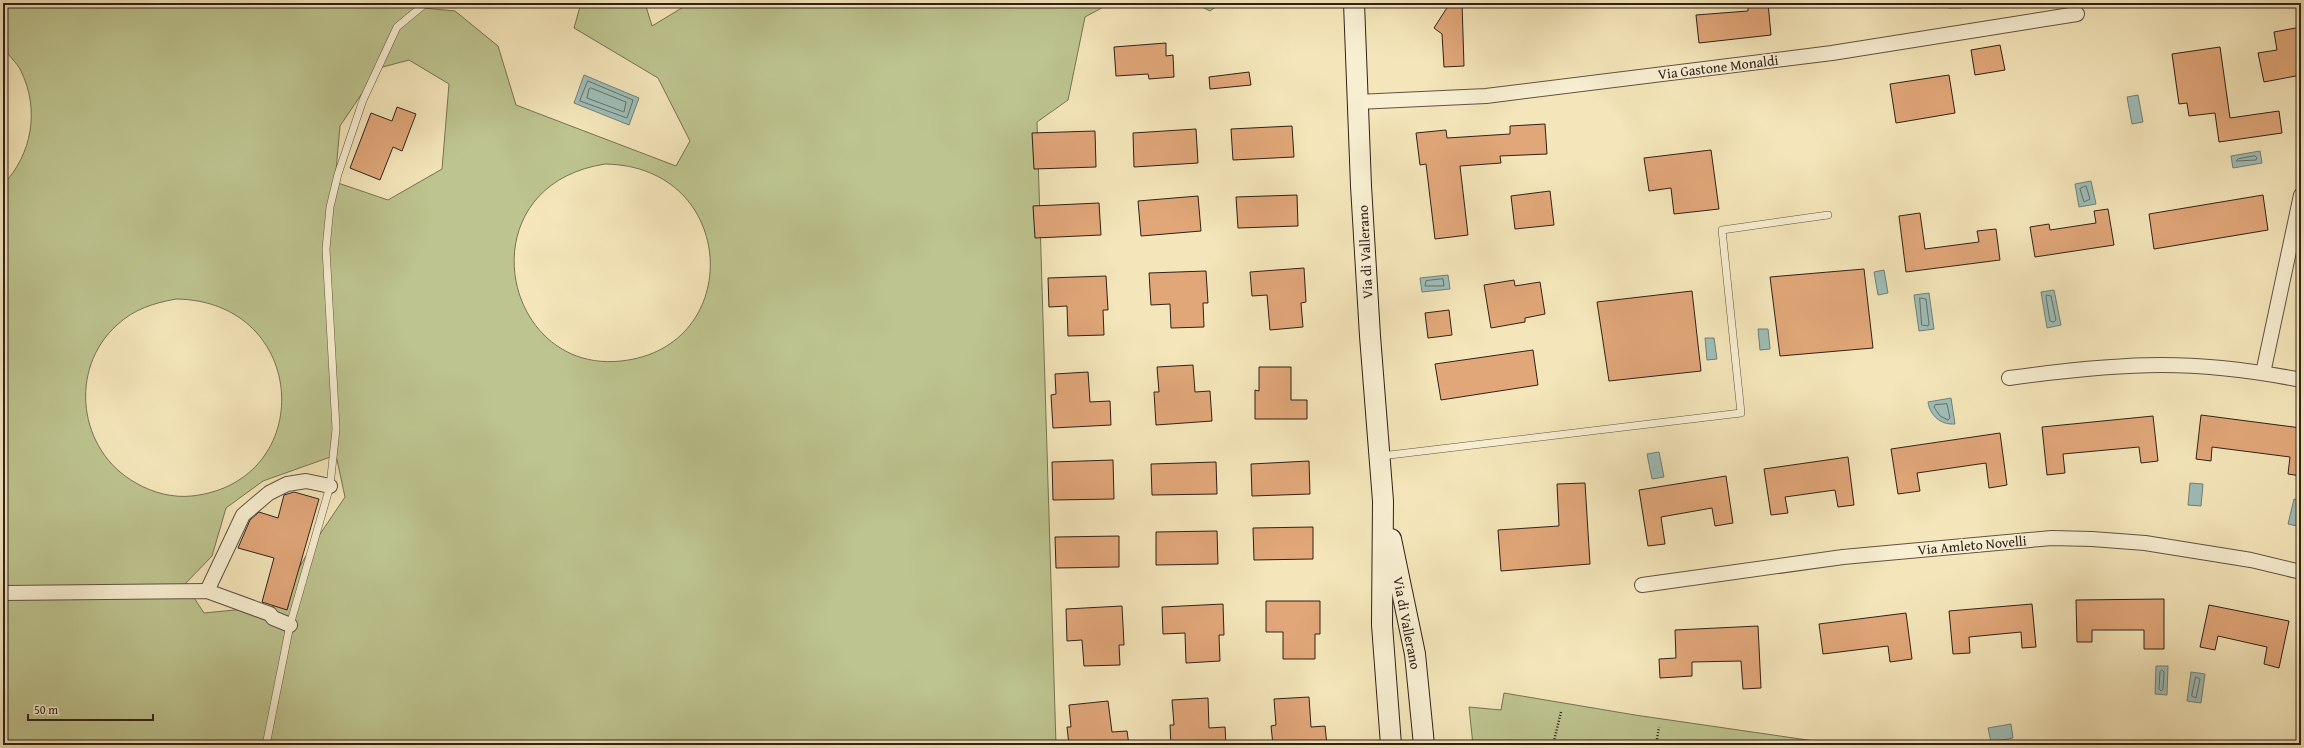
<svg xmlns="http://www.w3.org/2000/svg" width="2304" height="748" font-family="'Gentium Book Plus',serif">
<rect width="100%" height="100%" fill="#f4e6ba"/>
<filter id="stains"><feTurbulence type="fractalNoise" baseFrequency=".005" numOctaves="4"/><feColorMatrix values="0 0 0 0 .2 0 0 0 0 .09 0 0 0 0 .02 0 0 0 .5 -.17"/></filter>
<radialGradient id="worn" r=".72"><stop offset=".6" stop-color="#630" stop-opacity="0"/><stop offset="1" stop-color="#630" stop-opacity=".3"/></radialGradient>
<!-- green -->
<g fill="#bdc48f" stroke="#767254" fill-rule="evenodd">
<path d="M3 3H417L413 7 455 11 498 46 516 105 676 166 690 141 658 78 574 28 581 3H645L652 26 690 3H1111L1085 17 1068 100 1037 122 1056 745H3V185C32 154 40 110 21 71 17 62 6 54 3 46 0 38 3 13 3 3ZM409 60 449 84 442 169 388 200 335 182 340 126 379 68ZM605 164C739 166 746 348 621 361 501 374 464 186 605 164ZM176 299C310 301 318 482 192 496 173 498 153 493 136 483 78 451 68 369 117 325 134 309 154 303 176 299ZM336 455 345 497 312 546 276 606 204 613 185 584 212 556 226 508 263 481Z"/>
<path d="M1194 3H1221L1210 11Z"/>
<path d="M1504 693 1635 715 1842 745H1473L1469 707 1501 710Z"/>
</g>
<!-- water -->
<g fill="#9ebeb8" stroke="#727f79">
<rect x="1949" y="3" width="12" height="5"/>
<path d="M584 75 639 98 629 125 574 103Z"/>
<path d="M2138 95 2143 122 2132 124 2127 97Z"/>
<path d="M2260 151 2262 163 2233 168 2231 156Z"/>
<path d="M2091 181 2096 204 2079 207 2075 184Z"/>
<path d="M1884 270 1888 293 1878 295 1874 272Z"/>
<path d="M1448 275 1450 289 1422 292 1420 278Z"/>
<path d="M2054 290 2061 325 2047 328 2041 292Z"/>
<path d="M1929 293 1934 329 1919 331 1914 295Z"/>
<path d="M1758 329H1768L1770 349 1760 350Z"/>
<path d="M1705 338H1714L1717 359 1707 360Z"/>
<path d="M1951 398 1955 424C1941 425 1930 416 1928 402Z"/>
<path d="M1659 452 1664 477 1652 479 1647 454Z"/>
<path d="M2190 483 2203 484 2201 506 2188 505Z"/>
<path d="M2294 499 2301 501V527L2288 524Z"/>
<path d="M2156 666H2168L2167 695 2155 694Z"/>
<path d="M2191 672 2205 674 2201 703 2187 701Z"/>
<path d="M2011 724 2013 738 1991 742 1988 728Z"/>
</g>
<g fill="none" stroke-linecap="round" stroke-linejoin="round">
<!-- shore -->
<g stroke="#676f69" stroke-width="1">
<path d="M588 81 633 100 627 118 580 101Z"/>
<path d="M591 88 626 102 624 112 587 98 589 89Z"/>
<path d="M2255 156 2257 158 2256 160 2236 161 2238 159Z"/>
<path d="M2086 186 2090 199 2084 202 2080 189Z"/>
<path d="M1443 279 1444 286H1425L1426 281Z"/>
<path d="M2047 295 2051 296 2056 320 2054 322 2050 321 2046 297Z"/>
<path d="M1920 298 1926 299 1929 324 1928 326 1922 325Z"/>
<path d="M1947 404 1950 418 1948 420 1940 416 1934 407 1935 405Z"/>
<path d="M2162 670 2164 672 2163 689 2161 691 2159 689 2160 672Z"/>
<path d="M2196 677 2200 679 2196 698 2192 696Z"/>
</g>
</g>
<!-- building -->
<g fill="#e1a779" stroke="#30201a">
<path d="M1450 3H1462L1464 66 1444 67 1442 34 1434 28Z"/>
<path d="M1748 3H1768L1771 35 1699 43 1696 15 1748 11Z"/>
<path d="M2301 27V75L2264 82 2258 53 2277 50 2274 32Z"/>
<path d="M1166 43V56L1173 55 1174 77 1149 79 1148 74 1116 76 1114 47Z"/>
<path d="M2000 45 2005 70 1975 75 1971 50Z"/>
<path d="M2220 47 2230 118 2279 111 2282 133 2219 142 2215 113 2189 116 2187 103 2179 104 2172 54Z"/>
<path d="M1249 72 1251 85 1210 89 1209 77Z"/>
<path d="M1949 75 1955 113 1896 123 1890 84Z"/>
<path d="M397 107 416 114 402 151 393 147 380 180 350 168 371 113 392 121Z"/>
<path d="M1545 124 1547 154 1500 156 1501 163 1460 166 1468 235 1435 239 1426 164 1420 165 1416 133 1446 130 1447 138 1510 134V126Z"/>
<path d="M1292 126 1294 157 1233 160 1231 129Z"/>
<path d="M1196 129 1198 163 1134 167 1133 133Z"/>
<path d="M1095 131 1096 167 1034 169 1032 133Z"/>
<path d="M1711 150 1719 209 1674 214 1671 188 1649 191 1644 158Z"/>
<path d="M1550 191 1554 225 1515 229 1511 196Z"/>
<path d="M1297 195 1298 226 1238 228 1236 197Z"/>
<path d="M2263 195 2268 230 2154 249 2149 214Z"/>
<path d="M1198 196 1201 231 1141 236 1138 201Z"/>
<path d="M1099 203 1101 235 1035 238 1033 206Z"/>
<path d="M2108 209 2114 245 2035 257 2030 227 2049 224 2050 230 2096 223 2094 211Z"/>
<path d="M1920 213 1925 249 1979 242 1977 231 1996 229 2000 260 1906 272 1899 216Z"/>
<path d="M1304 268 1306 302 1301 303 1303 327 1270 330 1267 295 1252 296 1250 272Z"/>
<path d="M1864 269 1873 348 1780 356 1770 277Z"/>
<path d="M1206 271 1208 303H1203L1204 327 1171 328 1170 304 1151 305 1149 273Z"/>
<path d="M1106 276 1108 310H1103L1104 335 1068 336 1067 306 1049 307 1048 278Z"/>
<path d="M1514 280 1515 286 1540 282 1545 314 1525 318V322L1491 328 1484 285Z"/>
<path d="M1692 291 1701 371 1609 381 1597 302Z"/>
<path d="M1449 310 1452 335 1428 338 1425 313Z"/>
<path d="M1533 350 1538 385 1441 400 1435 364Z"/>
<path d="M1193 365 1195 392 1210 391 1212 421 1156 425 1154 392H1159L1157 367Z"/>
<path d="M1259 367H1291V400H1307V419H1255V390L1259 391Z"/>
<path d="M1088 372 1090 402 1110 401 1111 425 1053 428 1051 395 1056 394 1055 374Z"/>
<path d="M2201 415 2301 428V476L2288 474 2290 457 2212 447 2211 461 2196 459Z"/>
<path d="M2153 416 2158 461 2141 463 2139 447 2063 454 2065 473 2047 475 2042 427Z"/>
<path d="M2000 433 2007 485 1989 488 1986 463 1917 473 1920 491 1898 494 1891 449Z"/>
<path d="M1848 457 1854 505 1838 507 1835 490 1785 497 1788 513 1771 515 1764 469Z"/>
<path d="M1113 460 1114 499 1053 500 1052 462Z"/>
<path d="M1309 461 1310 494 1252 496 1251 464Z"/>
<path d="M1216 462 1217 494 1152 495 1151 464Z"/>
<path d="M1726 476 1733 523 1715 526 1712 508 1661 517 1665 544 1648 546 1639 490Z"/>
<path d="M1585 483 1590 564 1501 571 1498 530 1559 526 1557 484Z"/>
<path d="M294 492 319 499 287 610 262 602 274 558 238 548 250 520 259 512 278 518 284 495Z"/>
<path d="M1313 527V559L1254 560 1253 528Z"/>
<path d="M1217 531 1218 564 1156 565V532Z"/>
<path d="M1119 536V567L1056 568 1055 537Z"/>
<path d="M2164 599V649H2144V630H2092V642H2077L2076 600Z"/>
<path d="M1266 601H1320V634H1315V659H1283V632H1266Z"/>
<path d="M1223 604 1224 635H1219L1220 661 1186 663 1185 633 1163 634 1162 607Z"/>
<path d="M2032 604 2036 647 2022 648 2021 632 1969 637 1970 653 1953 654 1949 611Z"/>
<path d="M2209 605 2289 621 2279 668 2264 664 2267 647 2218 636 2215 650 2200 647Z"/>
<path d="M1122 606 1124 645H1119L1120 665 1084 666 1082 640 1067 641 1066 609Z"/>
<path d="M1906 613 1912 659 1890 662 1888 646 1823 654 1819 624Z"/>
<path d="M1758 626 1761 688 1743 689 1741 661 1692 662V676L1660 678 1659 659 1676 658 1675 630Z"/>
<path d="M1309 697 1311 727 1325 726 1327 745H1273L1271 726 1276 725 1274 699Z"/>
<path d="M1208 698 1209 728 1225 727 1226 745H1171L1170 725H1174L1172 700Z"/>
<path d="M1108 701 1112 732 1127 731 1129 745H1069L1067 727H1071L1069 705Z"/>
</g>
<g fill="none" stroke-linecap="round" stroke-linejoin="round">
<defs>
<g id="lane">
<path d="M2121 4 2131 3"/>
<path d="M1381 456 1741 413 1722 230 1828 215"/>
<path d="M266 745 290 625 330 486 336 429 326 249 330 207 338 174 363 100 397 27 426 3"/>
</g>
<g id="street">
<path d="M1357 102 1486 96 1832 53 2077 14"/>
<path d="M2263 373 2301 195"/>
<path d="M2009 378C2060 371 2110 365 2161 365 2208 365 2256 371 2301 380"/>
<path d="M1642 585 1843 557 2052 538 2092 539 2145 543 2251 560 2301 572"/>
<path d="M207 591 243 515 269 493 287 484 306 481 330 486"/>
<path d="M3 593 207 591 270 614 273 618 290 625"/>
</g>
<g id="secondary">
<path d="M1354 3 1361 186 1370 336 1383 501 1382 625 1391 745"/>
<path d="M1391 539 1415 654 1424 745"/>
</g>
</defs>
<!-- lane casing -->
<use href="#lane" stroke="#615242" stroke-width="8"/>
<!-- street casing -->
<use href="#street" stroke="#615242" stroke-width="16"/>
<!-- secondary casing -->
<use href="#secondary" stroke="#30201a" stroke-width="22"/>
<!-- path -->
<g stroke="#30201a" stroke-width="2.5" stroke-dasharray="1 2" stroke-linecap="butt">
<path d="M1553 745 1561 712"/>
<path d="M1656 745 1659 727"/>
</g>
<!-- lane -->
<use href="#lane" stroke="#f8efd2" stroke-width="7"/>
<!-- street -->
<use href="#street" stroke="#f8efd2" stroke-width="14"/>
<!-- secondary -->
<use href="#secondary" stroke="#f8efd2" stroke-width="20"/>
</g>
<g text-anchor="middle" stroke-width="3.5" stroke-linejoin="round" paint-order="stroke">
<!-- street labels -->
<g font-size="14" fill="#30201a" stroke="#f8efd2">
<text transform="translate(1718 67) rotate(-7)" y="5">Via Gastone Monaldi</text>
<text transform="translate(1365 252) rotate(-93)" y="5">Via di Vallerano</text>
<text transform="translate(1972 545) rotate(-5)" y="5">Via Amleto Novelli</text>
<text transform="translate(1407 623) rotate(79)" y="5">Via di Vallerano</text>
</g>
</g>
<!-- margin -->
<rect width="2304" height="748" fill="none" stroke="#f4e6ba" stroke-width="16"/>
<rect x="4" y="4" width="2296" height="740" fill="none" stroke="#30201a" stroke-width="2"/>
<rect x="8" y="8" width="2288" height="732" fill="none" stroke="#30201a"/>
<!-- scale -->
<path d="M28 714v6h125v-6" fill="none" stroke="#30201a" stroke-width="2"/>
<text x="34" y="714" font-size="12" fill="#30201a" stroke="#f8efd2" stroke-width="3" paint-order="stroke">50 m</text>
<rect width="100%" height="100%" filter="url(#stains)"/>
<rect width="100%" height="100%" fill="url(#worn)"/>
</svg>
